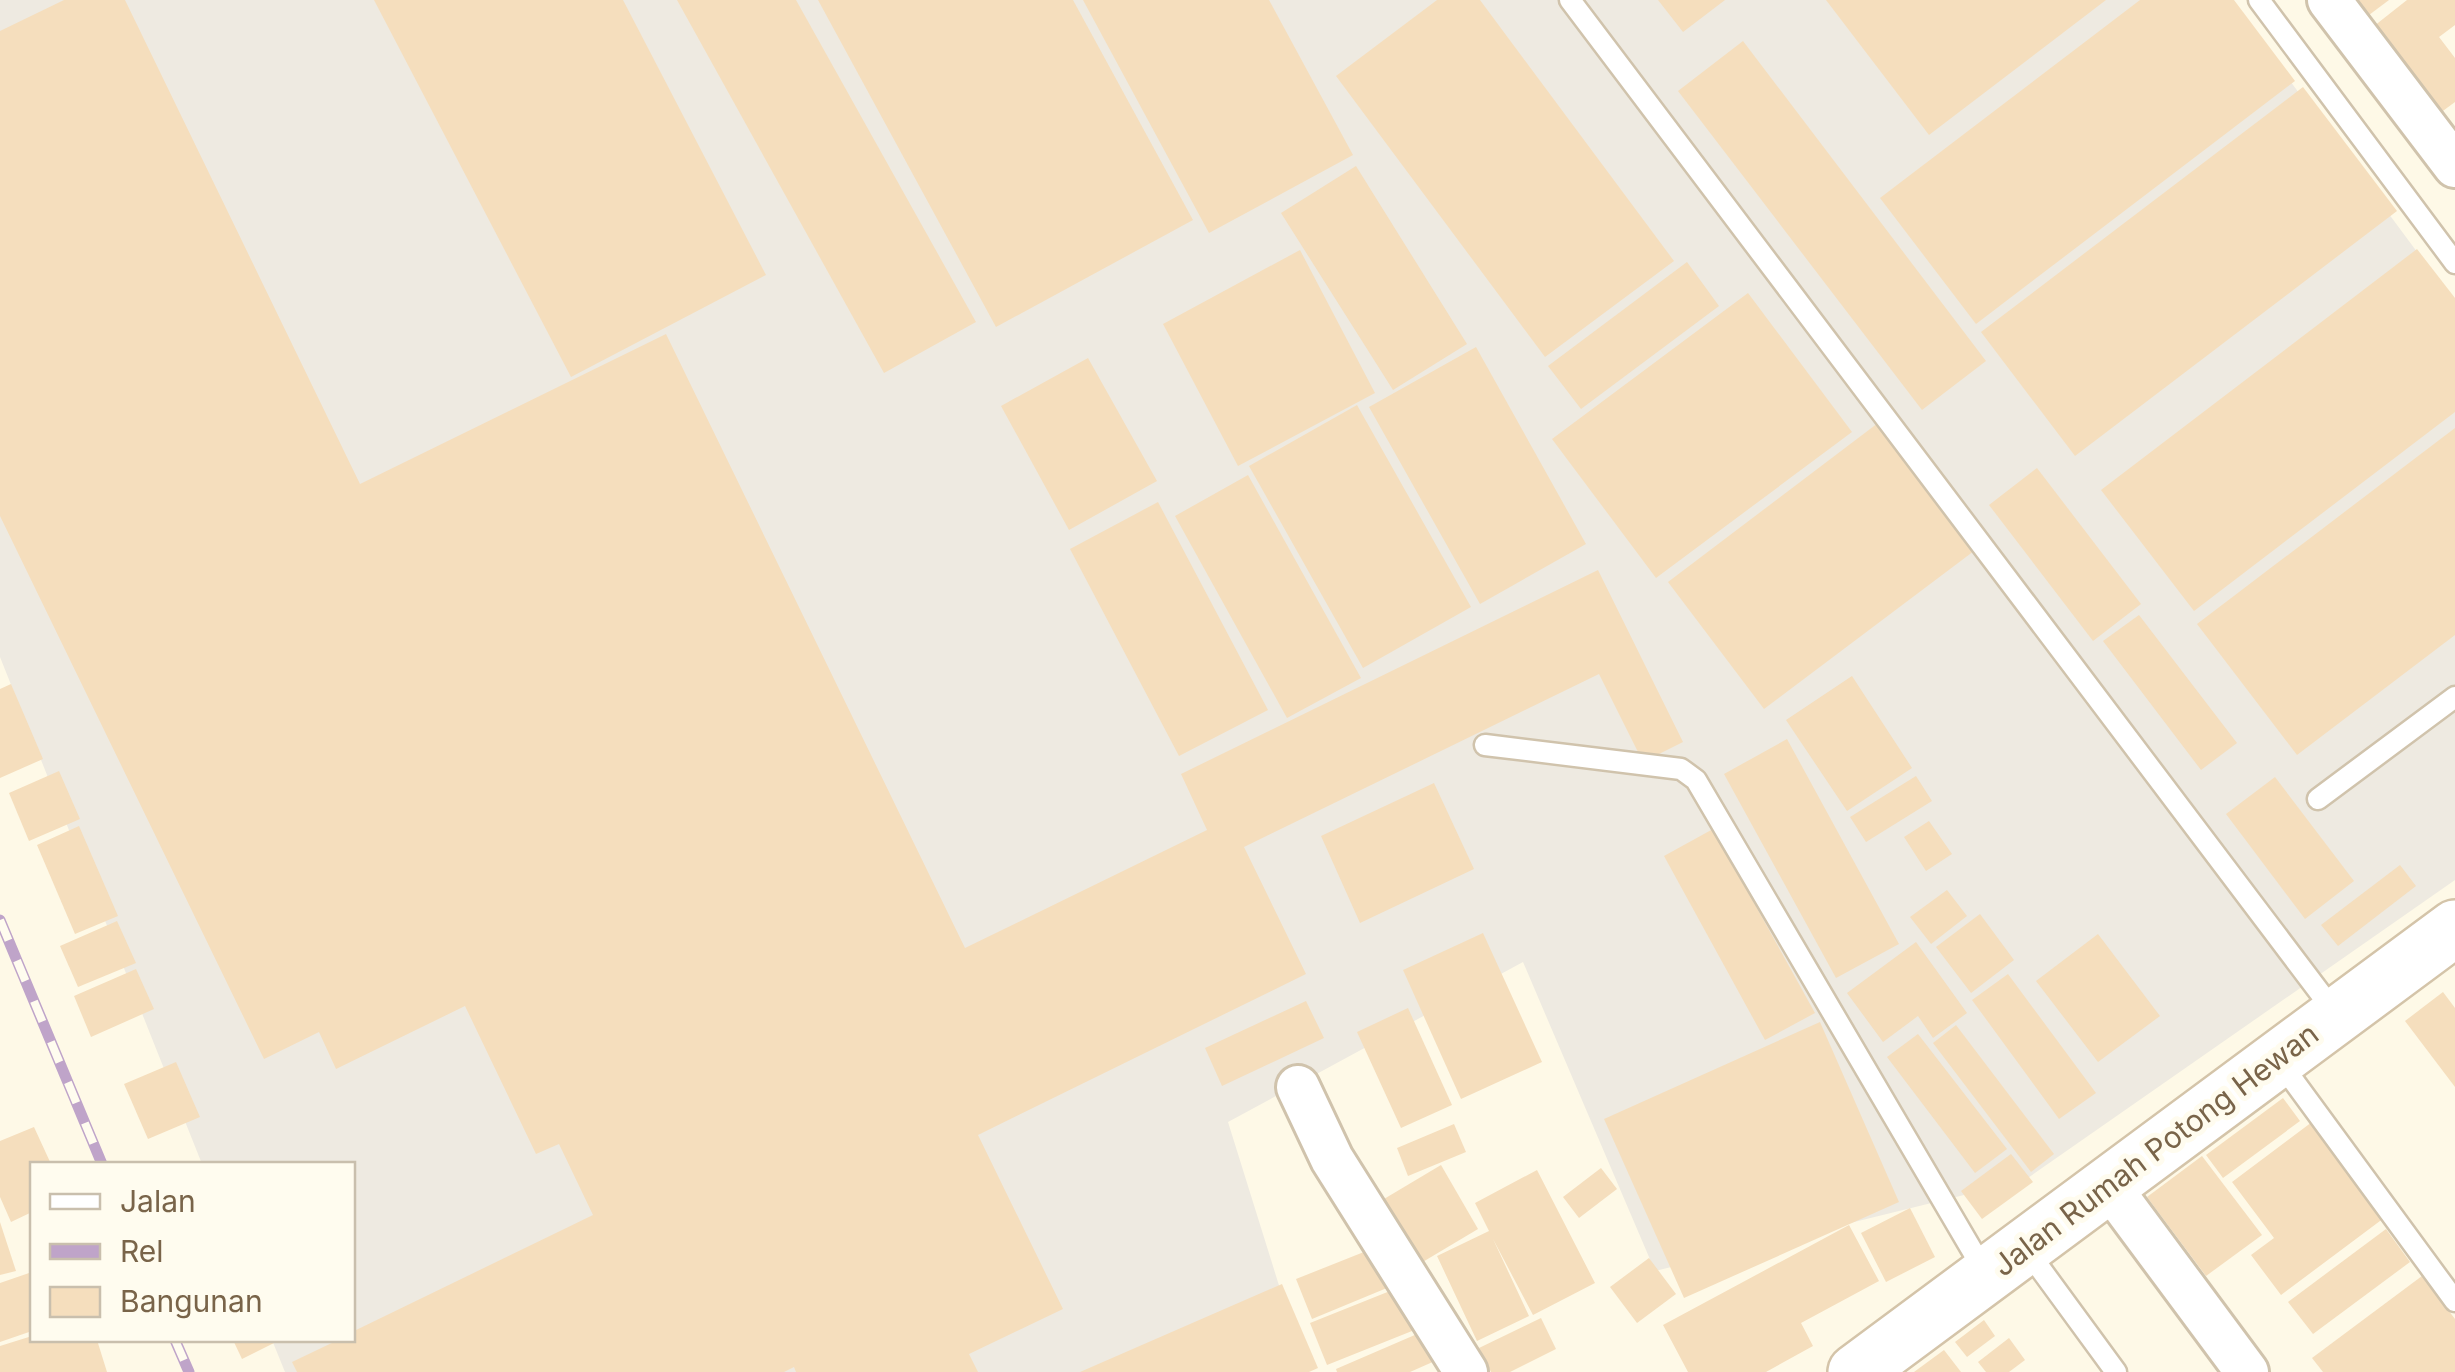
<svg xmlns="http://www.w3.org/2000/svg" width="2455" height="1372" font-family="Inter,sans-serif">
<rect width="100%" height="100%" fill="#fef9e7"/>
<!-- industrial -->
<path fill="#eeeae1" d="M0 0H2230L2455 303V880L2025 1180 1655 1271 1523 962 1228 1122 1306 1372H285L272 1340H352V1164H202L0 657Z"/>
<!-- building -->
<g fill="#f5debd">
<path d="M64 0H125L360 484 666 334 965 948 1207 830 1181 774 1598 570 1683 742 1643 762 1599 674 1244 847 1306 974 978 1135 1063 1309 969 1354 978 1372H796L794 1367 784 1372H297L292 1362 338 1340H352V1332L593 1215 559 1144 536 1154 465 1006 336 1069 319 1032 264 1059 0 516V31Z"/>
<path d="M374 0H623L766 275 571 377Z"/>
<path d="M677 0H796L976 322 884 373Z"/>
<path d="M818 0H1073L1193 220 996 327Z"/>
<path d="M1083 0H1269L1353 155 1209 233Z"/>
<path d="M1437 0H1480L1674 261 1545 357 1336 76Z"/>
<path d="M1658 0H1725L1683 32Z"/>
<path d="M1826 0H2106L1929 135Z"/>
<path d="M2140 0H2234L2295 81 1976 324 1880 198Z"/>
<path d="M2351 0H2389L2365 18Z"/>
<path d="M2407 0H2455V25L2439 37 2455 58V102L2436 116 2369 30Z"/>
<path d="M1743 41 1986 361 1922 410 1678 91Z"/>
<path d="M2303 87 2397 211 2075 456 1981 332Z"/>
<path d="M1356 166 1467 344 1393 390 1281 213Z"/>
<path d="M2417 249 2455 298V412L2194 611 2101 490Z"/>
<path d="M1300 250 1375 393 1238 466 1163 324Z"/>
<path d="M1687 262 1719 306 1581 409 1548 366Z"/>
<path d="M1748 293 1852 432 1656 578 1552 439Z"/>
<path d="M1476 347 1586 544 1480 604 1369 407Z"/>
<path d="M1088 358 1157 481 1069 530 1001 406Z"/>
<path d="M1357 405 1471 607 1363 668 1249 466Z"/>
<path d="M1878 423 1974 551 1764 709 1668 582Z"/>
<path d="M2455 428V635L2297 755 2197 624Z"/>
<path d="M2037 468 2141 604 2093 641 1989 505Z"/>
<path d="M1248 475 1361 678 1287 718 1175 516Z"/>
<path d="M1158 502 1268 710 1179 756 1070 549Z"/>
<path d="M2139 615 2237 743 2201 770 2103 641Z"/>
<path d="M1852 676 1912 768 1847 811 1786 720Z"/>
<path d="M11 684 43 759 0 778V689Z"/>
<path d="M1787 739 1899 944 1836 978 1724 774Z"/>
<path d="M59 771 80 819 29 841 9 793Z"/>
<path d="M1916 776 1932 801 1866 842 1850 817Z"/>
<path d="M2275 777 2354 881 2305 919 2226 814Z"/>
<path d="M1434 783 1474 869 1360 923 1321 836Z"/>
<path d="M1929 821 1952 854 1926 871 1904 837Z"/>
<path d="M79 826 118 916 75 934 37 845Z"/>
<path d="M1713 829 1815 1013 1765 1040 1664 856Z"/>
<path d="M2400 865 2416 886 2338 946 2321 925Z"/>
<path d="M1947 890 1967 916 1931 944 1910 917Z"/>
<path d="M1980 914 2014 960 1971 993 1936 947Z"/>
<path d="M117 921 136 963 78 987 60 946Z"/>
<path d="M1483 933 1542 1062 1461 1099 1403 970Z"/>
<path d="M2098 934 2160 1016 2098 1062 2036 981Z"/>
<path d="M1916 942 1967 1013 1933 1038 1918 1016 1883 1042 1847 993Z"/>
<path d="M136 969 154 1009 91 1037 74 996Z"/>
<path d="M2008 974 2096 1093 2059 1119 1972 1000Z"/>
<path d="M2443 992 2455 1008V1087L2405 1021Z"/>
<path d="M1306 1001 1324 1038 1222 1086 1205 1048Z"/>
<path d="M1408 1008 1452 1105 1401 1128 1357 1032Z"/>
<path d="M1820 1022 1899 1202 1684 1298 1604 1119Z"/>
<path d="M1956 1025 2054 1154 2031 1172 1933 1043Z"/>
<path d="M1918 1034 2007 1149 1975 1173 1887 1057Z"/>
<path d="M176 1062 200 1117 148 1139 124 1084Z"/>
<path d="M2283 1098 2300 1121 2223 1178 2206 1155Z"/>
<path d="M2312 1122 2384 1218 2281 1295 2251 1255 2274 1238 2232 1182Z"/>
<path d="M1454 1124 1466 1152 1408 1176 1397 1148Z"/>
<path d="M34 1127 51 1164H32V1212L11 1222 0 1197V1141Z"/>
<path d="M2011 1154 2033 1182 1982 1219 1961 1191Z"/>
<path d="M2202 1156 2262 1235 2206 1276 2147 1197Z"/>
<path d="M1441 1165 1478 1229 1421 1263 1384 1199Z"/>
<path d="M1601 1168 1617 1189 1579 1218 1563 1197Z"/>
<path d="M1537 1170 1595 1283 1533 1315 1493 1239 1529 1316 1477 1341 1437 1256 1489 1231 1475 1203Z"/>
<path d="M1910 1208 1935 1257 1886 1282 1861 1233Z"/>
<path d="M0 1222 16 1271 0 1275Z"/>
<path d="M1849 1225 1879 1281 1801 1323 1813 1346 1766 1372H1688L1663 1325Z"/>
<path d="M2386 1229 2410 1262 2313 1334 2288 1302Z"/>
<path d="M1384 1244 1399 1283 1312 1319 1296 1279Z"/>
<path d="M1649 1258 1676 1294 1637 1323 1610 1287Z"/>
<path d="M32 1272V1331L0 1342V1283Z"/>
<path d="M2422 1276 2455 1319V1372H2323L2312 1358Z"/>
<path d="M1282 1284 1318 1368 1309 1372H1080Z"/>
<path d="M1405 1285 1422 1327 1327 1365 1310 1323Z"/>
<path d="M1541 1318 1556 1349 1510 1372H1491L1479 1348Z"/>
<path d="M1984 1320 1995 1336 1967 1357 1955 1342Z"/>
<path d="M1431 1328 1444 1357 1410 1372H1337L1336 1369Z"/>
<path d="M32 1336V1340H97L107 1372H0V1346Z"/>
<path d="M2009 1338 2025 1360 2009 1372H1986L1978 1362Z"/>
<path d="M233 1340H275L276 1342 242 1359Z"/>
<path d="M1944 1350 1961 1372H1914Z"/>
</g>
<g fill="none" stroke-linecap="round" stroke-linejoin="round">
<defs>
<g id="lane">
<path d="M1570 0 2336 1014"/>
<path d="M2259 0 2455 263"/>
<path d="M1485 745 1681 769 1696 780 1986 1274"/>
<path d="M2318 799 2455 697"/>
<path d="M2279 1061 2455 1301"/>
<path d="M2026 1249 2116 1372"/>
</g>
<g id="street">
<path d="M2329 0 2455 166"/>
<path d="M1298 1087 1332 1159 1466 1372"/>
<path d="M2109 1186 2247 1372"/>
</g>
<path id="secondary" d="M1856 1372 2455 928"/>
</defs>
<!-- lane casing -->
<use href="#lane" stroke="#d0c3ac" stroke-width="25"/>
<!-- street casing -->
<use href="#street" stroke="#d0c3ac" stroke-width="48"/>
<!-- secondary casing -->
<use href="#secondary" stroke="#d4c4a9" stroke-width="60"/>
<!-- lane -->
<use href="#lane" stroke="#fff" stroke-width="20"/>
<!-- street -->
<use href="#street" stroke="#fff" stroke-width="42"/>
<!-- secondary -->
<use href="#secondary" stroke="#fff" stroke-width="55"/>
<defs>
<g id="rail">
<path d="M0 920 102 1164"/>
<path d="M175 1340 189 1372"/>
</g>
</defs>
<!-- rail casing -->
<use href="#rail" stroke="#bfa4c9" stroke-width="11"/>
<!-- rail -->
<use href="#rail" stroke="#fffcef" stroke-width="8" stroke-dasharray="22" stroke-linecap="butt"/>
</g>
<g text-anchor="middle" stroke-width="10" stroke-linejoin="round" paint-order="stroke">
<!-- street labels -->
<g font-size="30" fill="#796449" stroke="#fffcef">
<text transform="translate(2156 1150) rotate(-37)" y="10">Jalan Rumah Potong Hewan</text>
</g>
</g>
<!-- legend -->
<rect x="30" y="1162" width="325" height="180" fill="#fffcef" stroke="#c9bfad" stroke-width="2.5"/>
<rect x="50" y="1194" width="50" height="15" fill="#ffffff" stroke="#c9bfad" stroke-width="2.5"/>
<text x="120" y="1212" font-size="30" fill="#796449">Jalan</text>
<rect x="50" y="1244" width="50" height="15" fill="#bfa4c9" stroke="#c9bfad" stroke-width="2.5"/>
<text x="120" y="1262" font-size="30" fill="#796449">Rel</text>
<rect x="50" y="1287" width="50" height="30" fill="#f5debd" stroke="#c9bfad" stroke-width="2.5"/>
<text x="120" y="1312" font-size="30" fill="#796449">Bangunan</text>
</svg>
